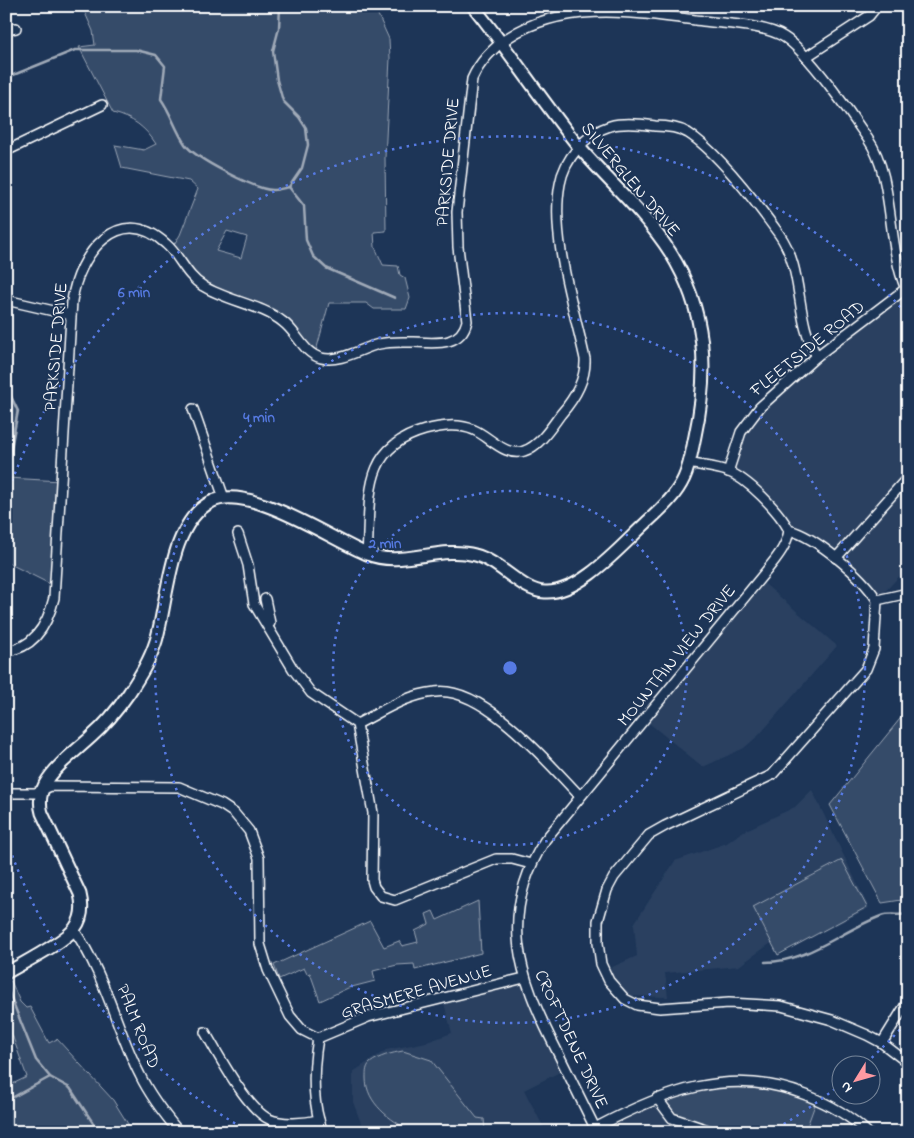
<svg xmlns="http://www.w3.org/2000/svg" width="914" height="1138" font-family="'Indie Flower',sans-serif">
<rect width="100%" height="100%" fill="#1d3557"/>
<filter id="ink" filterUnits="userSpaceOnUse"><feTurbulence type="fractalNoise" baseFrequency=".02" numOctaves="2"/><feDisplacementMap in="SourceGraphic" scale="10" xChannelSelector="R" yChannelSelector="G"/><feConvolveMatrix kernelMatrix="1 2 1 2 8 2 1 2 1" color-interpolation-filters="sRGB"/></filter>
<g filter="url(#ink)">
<!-- built -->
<g fill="#2a4161">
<path d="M908 287V567L877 600 836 558 789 530 780 513 728 472 733 450 760 405Z"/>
<path d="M759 579 837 646 760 734 744 748 703 767 644 719Z"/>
<path d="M812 790 869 908 778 955 771 943 739 966 665 973 668 997 629 996 617 985 608 969 637 956 634 924 675 861 727 843 742 832 795 807Z"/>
<path d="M524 978 566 1069 524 1090 546 1132H371L361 1123 353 1102V1072L386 1050 427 1042 452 1033 444 1003 447 1002 446 997Z"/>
<path d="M657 1099 714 1132H597Z"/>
<path d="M817 1099 867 1132H805Z"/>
</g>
<!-- green -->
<g fill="#364b69" stroke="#9aa5b4" fill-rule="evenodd">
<path d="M82 6H374L389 39 390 58 385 158 386 231 374 232 375 247 383 265 398 266 400 275 405 278 410 298 406 309H374L366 303H329L315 355 289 326 203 286 171 249 180 235 198 189 189 181 122 168 115 145 144 150 156 144C145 127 133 118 113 113L79 47 95 45 93 31ZM227 231 247 237 241 258 216 251Z"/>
<path d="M10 394 17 411 9 454 8 478 61 481 56 587 6 562V396Z"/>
<path d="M908 709V899L882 903 830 805Z"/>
<path d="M842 860 867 907 778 955 753 907Z"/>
<path d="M478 901 481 953 415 970 414 964 397 965 373 971 375 981 348 988 320 1001 310 973 307 974 304 968 279 979 274 965 370 921 384 947 399 941 402 946 418 942 415 931 429 924 426 914 433 911 437 920Z"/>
<path d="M11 981 20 1002 26 1008 30 1007 49 1043 57 1039 113 1100 133 1132H6V1087L27 1077 6 1018V984Z"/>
<path d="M403 1051 431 1060 477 1118 484 1119 485 1132C471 1132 421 1135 411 1131 390 1120 366 1103 366 1078 366 1072 366 1067 370 1063 379 1056 392 1053 403 1051Z"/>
<path d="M739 1080 817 1099 805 1132H714L679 1121 657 1099Z"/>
</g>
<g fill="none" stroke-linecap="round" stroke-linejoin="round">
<!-- stream -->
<g stroke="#a0aab8" stroke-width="2.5">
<path d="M6 78 75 50H136L156 55 165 66 161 99C171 113 175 129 185 144 194 158 256 190 273 190 278 190 284 188 289 187L302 168 308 145 306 128 299 117 283 101 277 80 273 51 279 28 280 6"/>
<path d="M289 187 304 206 306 240 313 256 326 268 395 298"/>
<path d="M6 386 18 411 10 454 9 475 11 492 6 511"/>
<path d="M6 531V546"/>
<path d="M765 962C808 962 841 931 881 916 889 913 899 916 908 914"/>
<path d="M6 985 36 1060 50 1077 70 1088 99 1132"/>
<path d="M6 1101 50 1077"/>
</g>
<defs>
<g id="minor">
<path d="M6 30 16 28"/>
<path d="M806 57 869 16 877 6"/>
<path d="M6 151 102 105"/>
<path d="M6 300 71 315"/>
<path d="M193 409 224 498"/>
<path d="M689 463C701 466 715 467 727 471 748 479 778 510 789 530 816 537 862 576 877 600L874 649 866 669 772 775 665 826 649 835 614 877 607 890 598 921V943L601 964 609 981 625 999 637 1005 660 1008 729 1003 781 1006 832 1020 867 1035 882 1043 908 1063"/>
<path d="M728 472 741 432 760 407 817 356 908 287"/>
<path d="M238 534 248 565 254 604 293 669 311 693 357 724 373 813 372 880 374 887 381 896 395 900 496 859H512L531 864"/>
<path d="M367 555C371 500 360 448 425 430 441 426 458 423 474 430 489 436 506 458 524 451 540 446 552 426 561 414 574 399 586 380 585 359 574 307 550 237 560 184 564 160 586 133 610 126 624 122 641 124 655 126 667 126 678 127 688 133 718 152 758 205 779 234 805 270 794 320 817 356"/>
<path d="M836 558 908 477"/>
<path d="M265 599 270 623"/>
<path d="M877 600 908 593"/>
<path d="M6 651C35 648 48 623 54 598L72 301C78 255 119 201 166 244 180 256 186 276 203 286 227 301 262 305 283 322 297 332 303 353 321 358 340 363 362 348 379 344 391 341 402 342 414 342 435 343 461 347 467 321L458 247 457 212 472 79C480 61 493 48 509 37 566 0 638 13 703 21 726 24 765 25 784 37 807 51 852 115 868 139 895 178 886 243 906 289"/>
<path d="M357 724C383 711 406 695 435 692 483 685 549 764 580 796"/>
<path d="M6 793H35L51 786 179 787 222 805 234 813 249 831 259 858 260 944 268 970 290 1016 302 1030 318 1038 368 1017 524 978"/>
<path d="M74 930C105 974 116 1028 140 1075 150 1096 164 1114 179 1132"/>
<path d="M205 1032C218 1054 247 1109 269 1119 282 1125 305 1123 319 1120"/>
<path d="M318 1038C313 1068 311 1102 323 1132"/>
<path d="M882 1043 908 1001"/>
<path d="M657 1098 672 1118 714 1132"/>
<path d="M595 1128C663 1092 730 1065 806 1095 829 1104 849 1115 867 1132"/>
<path d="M597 1132C583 1104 569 1075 555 1047 518 974 498 915 545 840L767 570C777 557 787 546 789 530"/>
</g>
<path id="tertiary" d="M6 973C23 963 65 942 75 928 83 917 83 906 80 894L42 813C39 803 40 794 45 784 55 766 76 751 91 737 106 724 118 709 129 693 140 676 150 660 156 641 168 601 169 523 211 502 248 482 330 539 367 554 402 568 439 545 475 555 500 561 521 591 545 592 580 594 622 545 646 523 660 510 676 496 684 478 690 465 692 450 695 436 709 371 707 311 670 252 645 213 609 182 579 147 542 101 510 52 473 6"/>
</defs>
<!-- minor casing -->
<use href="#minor" stroke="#fff" stroke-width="12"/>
<!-- tertiary casing -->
<use href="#tertiary" stroke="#fff" stroke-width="15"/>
<!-- minor -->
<use href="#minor" stroke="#1d3557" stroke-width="9"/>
<!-- tertiary -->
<use href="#tertiary" stroke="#1d3557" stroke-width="11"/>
</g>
</g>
<!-- distance rings -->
<g fill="none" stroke="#567ae2" stroke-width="2.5" stroke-dasharray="2.5 5">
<circle cx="510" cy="668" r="177"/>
<circle cx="510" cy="668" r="355"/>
<path d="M905 1024A532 532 0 0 1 866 1063M841 1084A532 532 0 0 1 772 1131M248 1131A532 532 0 0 1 7 841M7 495A532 532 0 0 1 905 312"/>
</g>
<g text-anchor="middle" stroke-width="4" stroke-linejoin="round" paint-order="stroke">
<!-- street labels -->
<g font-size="18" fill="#fff" stroke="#1d3557">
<text transform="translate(447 162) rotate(-85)" y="6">PARKSIDE DRIVE</text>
<text transform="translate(631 179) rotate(50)" y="6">SILVERGLEN DRIVE</text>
<text transform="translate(55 347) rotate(-85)" y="6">PARKSIDE DRIVE</text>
<text transform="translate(807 348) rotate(-39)" y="6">FLEETSIDE ROAD</text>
<text transform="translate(676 655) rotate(-51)" y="6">MOUNTAIN VIEW DRIVE</text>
<text transform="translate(416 991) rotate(-16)" y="6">GRASMERE AVENUE</text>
<text transform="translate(139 1026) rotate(68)" y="6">PALM ROAD</text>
<text transform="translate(572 1039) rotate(65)" y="6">CROFTDENE DRIVE</text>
</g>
</g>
<circle cx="510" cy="668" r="8" fill="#567ae2" stroke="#1d3557" stroke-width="2.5"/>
<g font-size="15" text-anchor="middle" font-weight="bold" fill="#567ae2" stroke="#1d3557" stroke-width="4" stroke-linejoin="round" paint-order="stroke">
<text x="134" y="297">6 min</text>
<text x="259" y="422">4 min</text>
<text x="385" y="548">2 min</text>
</g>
<!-- margin -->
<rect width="914" height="1138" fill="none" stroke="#1d3557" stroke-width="25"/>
<rect x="12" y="12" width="889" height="1113" fill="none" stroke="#fff" stroke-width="2" filter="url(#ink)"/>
<!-- north arrow -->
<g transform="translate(856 1080) rotate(233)"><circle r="24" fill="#1d3557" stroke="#77869a"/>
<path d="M0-4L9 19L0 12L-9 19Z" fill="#ff9aa2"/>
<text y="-8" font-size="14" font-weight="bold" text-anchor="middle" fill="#ffffff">N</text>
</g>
</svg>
